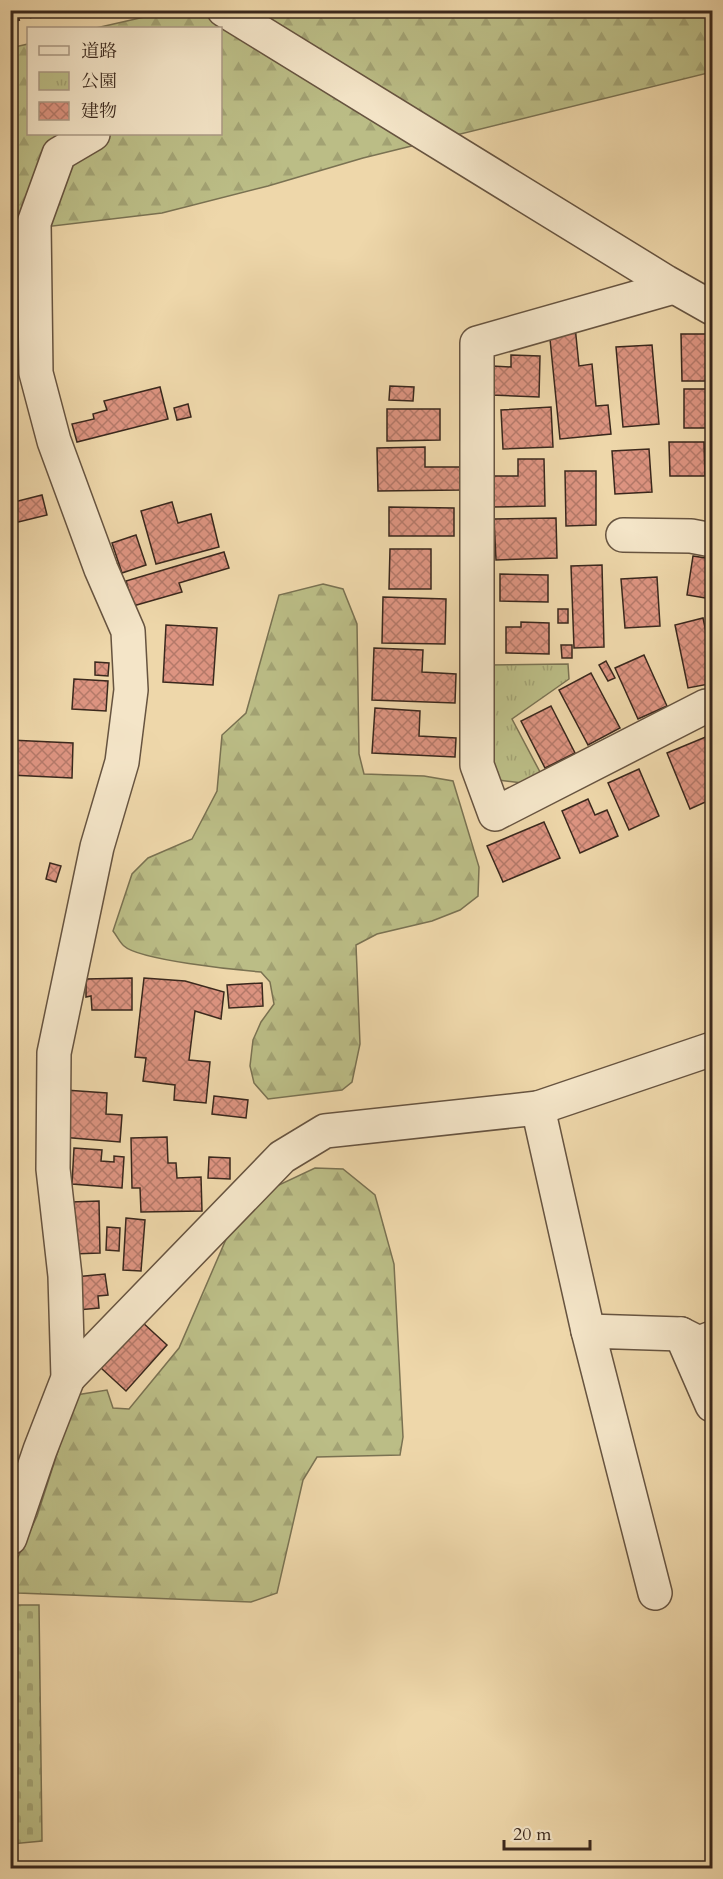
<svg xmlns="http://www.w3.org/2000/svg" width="723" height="1879" font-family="Cardo,'Noto Serif JP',serif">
<defs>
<pattern id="forest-firs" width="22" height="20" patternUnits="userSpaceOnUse" patternTransform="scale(1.5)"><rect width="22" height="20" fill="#bbbd86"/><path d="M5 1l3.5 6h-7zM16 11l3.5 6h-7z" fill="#a2a273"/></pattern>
<pattern id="cemetery-stones" width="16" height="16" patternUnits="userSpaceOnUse" patternTransform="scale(1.5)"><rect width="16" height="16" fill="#bbbd86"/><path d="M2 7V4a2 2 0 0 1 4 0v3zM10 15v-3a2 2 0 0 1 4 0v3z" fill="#a2a273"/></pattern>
<pattern id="park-tufts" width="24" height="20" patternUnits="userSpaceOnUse" patternTransform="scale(1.5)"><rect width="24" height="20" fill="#bbbd86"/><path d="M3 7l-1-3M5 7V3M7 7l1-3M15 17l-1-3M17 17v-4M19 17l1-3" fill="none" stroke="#a2a273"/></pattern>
<pattern id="building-cross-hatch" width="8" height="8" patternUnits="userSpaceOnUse" patternTransform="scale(1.5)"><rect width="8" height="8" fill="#dd9481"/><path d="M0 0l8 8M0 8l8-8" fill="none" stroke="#b47969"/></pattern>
</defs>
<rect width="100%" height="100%" fill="#eed7aa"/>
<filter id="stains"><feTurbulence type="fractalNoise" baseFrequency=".00333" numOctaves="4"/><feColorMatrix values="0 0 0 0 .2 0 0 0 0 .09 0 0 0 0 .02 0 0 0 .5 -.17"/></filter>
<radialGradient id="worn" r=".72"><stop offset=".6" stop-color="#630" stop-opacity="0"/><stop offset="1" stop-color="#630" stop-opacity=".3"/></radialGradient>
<!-- forest -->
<g fill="url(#forest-firs)" stroke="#7a7252" stroke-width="1.5">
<path d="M175 10 712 11V72L363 158 268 186 162 213 11 231 10 48 28 44V134H220V28H96Z"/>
<path d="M323 584 343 589 357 624 359 754 364 774 424 776 453 781 479 867 478 896 460 910 432 921 377 934 356 945 360 1044 352 1082 342 1090 268 1099 254 1083 250 1066 253 1040 261 1022 274 1004 270 982 261 972C236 970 139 960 124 946 120 943 117 936 113 931L132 874 148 858 192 839 217 791 222 735 246 713 279 595Z"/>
<path d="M315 1168 343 1169 375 1195 394 1264 403 1437 400 1455 317 1457 303 1480 277 1593 251 1602 18 1593 12 1570 37 1516 76 1395 107 1390 113 1408 129 1409 179 1348 227 1237 266 1191Z"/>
</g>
<!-- cemetery -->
<path fill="url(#cemetery-stones)" stroke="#7a7252" stroke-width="1.5" d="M11 1605H39L42 1841 11 1844Z"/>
<!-- park -->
<path fill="url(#park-tufts)" stroke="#7a7252" stroke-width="1.5" d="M568 664 569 679 512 719 540 772 531 784 498 780 488 751V665Z"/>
<!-- building -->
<g fill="url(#building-cross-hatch)" stroke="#3a281d" stroke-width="1.5">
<path d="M575 326 579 366 592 364 596 406 608 405 611 434 560 439 549 329Z"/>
<path d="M681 334H712V381H682Z"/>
<path d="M652 345 659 424 623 427 616 347Z"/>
<path d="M511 355 540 356 539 397 492 395 493 366 511 367Z"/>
<path d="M390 386 414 387 413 401 389 400Z"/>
<path d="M160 387 168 419 77 442 72 424 94 419 93 414 107 410 104 401Z"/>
<rect x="684" y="389" width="28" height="39"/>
<path d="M188 404 191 417 177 420 174 408Z"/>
<path d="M551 407 553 447 503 449 501 410Z"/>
<path d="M387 409H440V440L387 441Z"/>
<path d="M669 442H704L705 476H670Z"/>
<path d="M425 447V467H460V490L378 491 377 448Z"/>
<path d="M649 449 652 492 615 494 612 451Z"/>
<path d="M518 459H544L545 506 492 507 491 476H518Z"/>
<path d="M565 471H596V525L566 526Z"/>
<path d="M42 495 47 515 10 524V503Z"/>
<path d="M172 502 178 523 211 514 219 547 156 564 141 511Z"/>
<path d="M389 507 454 508V536H389Z"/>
<path d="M556 518 557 558 496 560 494 519Z"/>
<path d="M136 535 146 565 122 573 112 543Z"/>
<path d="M390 549H431V589H389Z"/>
<path d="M224 552 229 568 179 583 182 592 133 606 126 581Z"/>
<path d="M693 556 712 559V599L687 595Z"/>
<path d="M602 565 604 647 574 648 571 566Z"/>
<path d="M500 574 548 575V602L500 601Z"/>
<path d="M657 577 660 626 625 628 621 579Z"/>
<path d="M383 597 446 599 445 644 382 643Z"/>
<rect x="558" y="609" width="10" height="14"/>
<path d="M703 618 712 660V667L706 668 709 684 688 688 675 625Z"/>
<path d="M521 622 549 623V654L506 653V627H521Z"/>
<path d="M166 625 217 628 213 685 163 682Z"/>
<path d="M561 645H572V658H562Z"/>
<path d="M374 648 423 650 422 672 456 674 455 703 372 700Z"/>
<path d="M644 655 667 706 638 719 615 668Z"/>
<path d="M606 661 615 678 608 681 599 665Z"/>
<path d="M95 662 109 663 108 676 95 675Z"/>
<path d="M591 673 620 728 588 745 559 690Z"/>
<path d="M74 679 108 681 106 711 72 709Z"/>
<path d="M551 706 575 753 545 768 521 721Z"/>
<path d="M375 708 420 711 419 736 456 738 455 757 372 753Z"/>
<path d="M708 736 712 749V799L690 809 667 753Z"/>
<path d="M10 740 73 743 72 778 10 775Z"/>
<path d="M639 769 659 816 629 830 608 783Z"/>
<path d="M588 799 595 815 607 810 618 836 580 853 562 811Z"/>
<path d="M544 822 560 858 503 882 487 846Z"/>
<path d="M50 863 61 866 56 882 46 879Z"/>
<path d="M132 978V1010H92L91 996 86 997V979Z"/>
<path d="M144 978 185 981 224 992 221 1019 195 1011 189 1060 210 1062 206 1103 174 1100 175 1085 143 1081 146 1058 135 1057Z"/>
<path d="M262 983 263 1006 229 1008 227 985Z"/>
<path d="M65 1090 107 1093 106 1114 122 1115 120 1142 61 1137Z"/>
<path d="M214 1096 248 1100 246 1118 212 1114Z"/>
<path d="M167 1137 168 1163H176L177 1178 201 1177 202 1211 141 1212 140 1188H132L131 1138Z"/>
<path d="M74 1148 102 1150 101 1161 114 1162V1156L124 1157 122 1188 72 1184Z"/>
<path d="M209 1157 230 1158V1179L208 1178Z"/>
<path d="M99 1201 100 1253 72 1254 71 1202Z"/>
<path d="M126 1218 145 1220 141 1271 123 1270Z"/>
<path d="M107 1227 120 1228 119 1251 106 1250Z"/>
<path d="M105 1274 108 1295 98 1296 99 1308 78 1310 75 1277Z"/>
<path d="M142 1322 167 1345 126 1391 101 1368Z"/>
</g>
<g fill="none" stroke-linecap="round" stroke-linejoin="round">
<defs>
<g id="minor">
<path d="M224 10 666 282 712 308"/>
<path d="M674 287 477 343V765L495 814 706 706H712"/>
<path d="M623 535 691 536 712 540"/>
<path d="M538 1108 712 1049"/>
<path d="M681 1334 712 1405"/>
<path d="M68 1378 282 1157 325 1131 538 1108 588 1331"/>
<path d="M10 1538 40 1450 68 1378 65 1276 53 1169 54 1053 97 847 122 762 131 690 128 631 101 569 54 441 36 373 34 223 59 154 93 134"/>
<path d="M655 1593 588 1331 681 1334 699 1343 712 1338"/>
</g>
</defs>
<!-- minor casing -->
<use href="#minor" stroke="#675440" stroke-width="36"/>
<!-- minor -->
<use href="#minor" stroke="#f4e5c8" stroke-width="33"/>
<!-- rail -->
<path stroke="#3a281d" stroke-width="4.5" stroke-dasharray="10 10" stroke-linecap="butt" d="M10 21 56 10"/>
</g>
<!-- margin -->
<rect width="723" height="1879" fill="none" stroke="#eed7aa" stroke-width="36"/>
<rect x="12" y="12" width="699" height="1855" fill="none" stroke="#3a281d" stroke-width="3"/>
<rect x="18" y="18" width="687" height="1843" fill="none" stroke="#3a281d" stroke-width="1.5"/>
<!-- legend -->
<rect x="27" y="27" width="195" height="108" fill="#f4e5c8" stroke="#aa9984" stroke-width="1.5"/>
<rect x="39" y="46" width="30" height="9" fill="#f4e5c8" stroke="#aa9984" stroke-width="1.5"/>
<text x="81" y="57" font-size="18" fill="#3a281d">道路</text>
<rect x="39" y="72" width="30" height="18" fill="url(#park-tufts)" stroke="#aa9984" stroke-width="1.5"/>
<text x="81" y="87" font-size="18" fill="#3a281d">公園</text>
<rect x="39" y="102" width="30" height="18" fill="url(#building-cross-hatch)" stroke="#aa9984" stroke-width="1.5"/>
<text x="81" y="117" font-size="18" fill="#3a281d">建物</text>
<!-- scale -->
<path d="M504 1840v9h86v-9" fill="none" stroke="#3a281d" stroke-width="3"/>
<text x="513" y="1840" font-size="18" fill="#3a281d" stroke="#f4e5c8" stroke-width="4.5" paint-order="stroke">20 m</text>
<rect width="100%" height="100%" filter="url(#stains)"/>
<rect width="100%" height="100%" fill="url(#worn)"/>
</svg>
